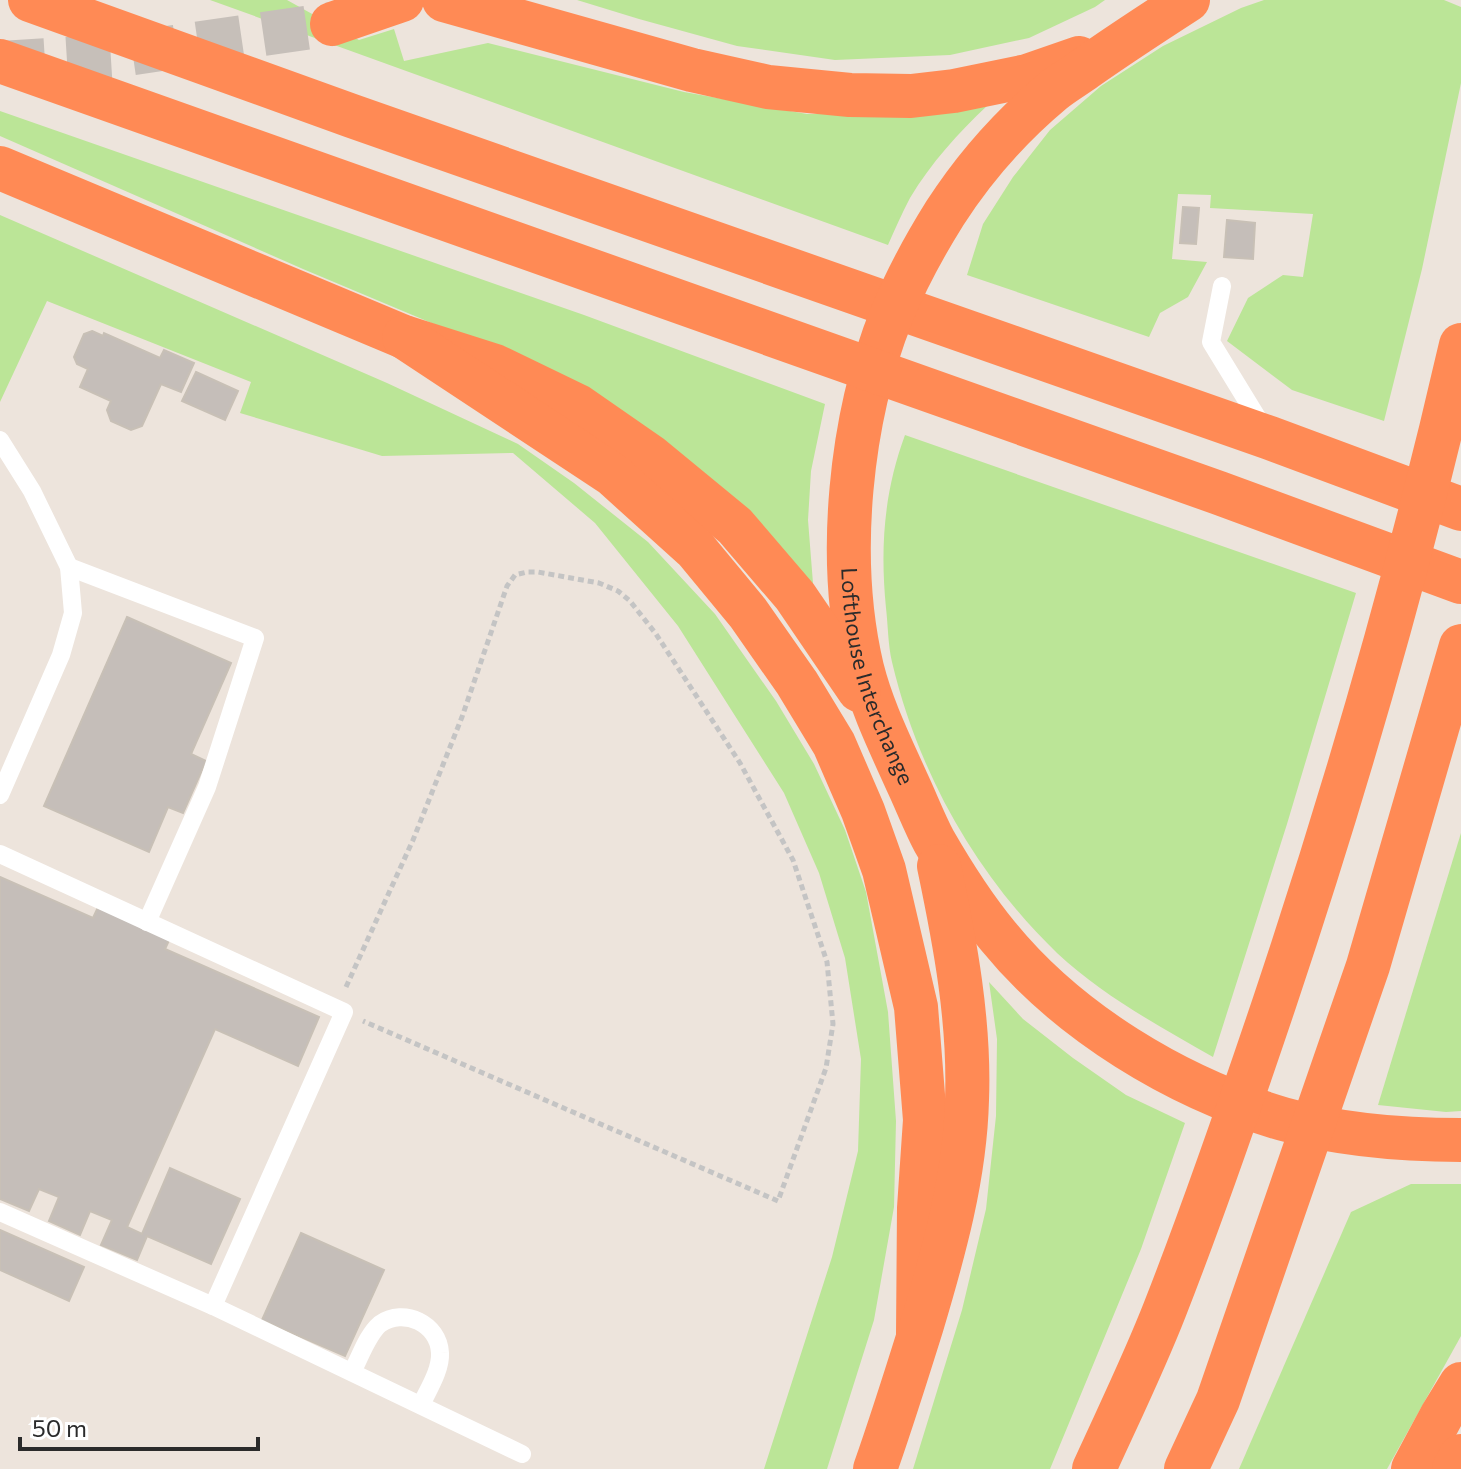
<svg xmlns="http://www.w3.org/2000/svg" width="1461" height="1469" font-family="Commissioner,sans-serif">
<rect width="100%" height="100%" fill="#ede4dc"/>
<!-- green -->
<g fill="#bbe597">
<path d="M210 0H287L359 40 394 29 404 61 488 43 684 92 807 114H911L988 105C958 133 931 163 910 198 902 213 895 229 888 245Z"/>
<path d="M577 0H1105L1095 7 1029 38 950 55 835 60 737 46 639 19Z"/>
<path d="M1264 0H1444L1461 7V83L1422 269 1384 421 1292 390 1227 341 1248 298 1283 275 1303 277 1313 214 1210 208 1211 195 1178 194 1172 259 1207 262 1188 297 1160 313 1149 337 967 275 983 224 1013 177 1050 130 1101 86 1163 46 1241 8Z"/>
<path d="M0 111 584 315 825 404 811 471 808 520 814 596 491 348 303 269 0 136Z"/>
<path d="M0 215 387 383 518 444 574 483 648 542 715 614 776 701 814 764 845 830 866 892 888 1012 896 1121 894 1207 874 1320 827 1469H764L832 1257 858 1151 861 1059 845 958 819 873 784 793 678 626 595 523 513 453 382 456 240 413 251 382 47 301 0 402Z"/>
<path d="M905 435 1356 593 1287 824 1213 1057C1159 1026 1103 996 1057 953 976 875 918 772 892 662 888 645 888 625 886 608 880 547 884 492 905 435Z"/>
<path d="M1461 833V1111L1446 1112 1378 1105Z"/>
<path d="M989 982 1023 1019 1073 1058 1126 1095 1185 1123 1141 1249 1050 1469H913L962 1310 986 1209 996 1116 997 1039Z"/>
<path d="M1411 1184H1461V1336L1387 1469H1239L1351 1212Z"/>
</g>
<!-- building -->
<g fill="#c5beb9" stroke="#c8c0b6" stroke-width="2">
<path d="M1183 207 1199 208 1196 244 1180 243Z"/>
<path d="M1227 220 1255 223 1253 259 1224 257Z"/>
<path d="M92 331 103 336 104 333 160 358 164 350 194 363 181 392 161 384 142 426 131 430 111 421 107 410 111 401 80 387 88 369 77 364 74 357 84 334Z"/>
<path d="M196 372 238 391 225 420 182 401Z"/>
<path d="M127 617 231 663 191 754 206 761 183 813 168 807 149 852 44 806Z"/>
<path d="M0 877 93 918 99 905 171 936 165 949 319 1017 298 1066 215 1029 127 1227 142 1234 170 1168 240 1199 211 1264 147 1236 137 1260 101 1245 112 1220 90 1211 80 1235 49 1221 59 1197 39 1189 29 1211 0 1199Z"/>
<path d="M0 1230 84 1267 69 1301 0 1270Z"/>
<path d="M301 1233 384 1270 345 1356 262 1320Z"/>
</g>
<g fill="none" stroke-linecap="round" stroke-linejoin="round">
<!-- motorway-tunnel -->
<path stroke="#c6bfb9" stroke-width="44" stroke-dasharray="44 22" stroke-linecap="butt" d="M1 63 113 56 332 24"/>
<!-- path -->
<path stroke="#c4c4c4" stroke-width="5" stroke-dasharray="6 4" stroke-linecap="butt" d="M346 987 413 840 462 717 507 586 515 575 527 572H538L599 583 618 591 630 601 656 634 740 763 793 860 827 962 833 1024 826 1068 778 1201 363 1021"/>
<!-- service -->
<g stroke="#fff" stroke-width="18">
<path d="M1222 286 1211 342 1263 427"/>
<path d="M0 440 32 491 69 567 73 613 61 655 0 795"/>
<path d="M69 567 255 638 207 787 147 922"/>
<path d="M0 854 344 1012 213 1306"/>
<path d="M0 1212 213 1306 522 1454"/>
<path d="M352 1372C360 1358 367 1335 380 1324 404 1307 439 1324 440 1353 441 1370 428 1390 421 1405"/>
</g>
<!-- motorway -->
<g stroke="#ff8a55" stroke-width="44">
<path d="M30 0 352 116 1270 438 1461 509"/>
<path d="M444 0 692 70 768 87 850 95 911 96 954 91 1027 76 1079 58"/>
<path id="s1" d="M1188 0C1154 22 1120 44 1086 68 1075 76 1063 83 1053 91 1011 126 974 168 945 213 925 245 906 280 892 314 850 419 836 558 862 668 872 708 890 744 907 782 916 801 924 822 934 841 953 874 974 907 998 936 1068 1022 1177 1088 1283 1119 1340 1135 1402 1140 1461 1140"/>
<path d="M332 24 402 0"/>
<path d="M0 61 1219 493 1461 582"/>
<path d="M0 168 404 337 495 366 578 406 650 456 735 526 795 596 859 690"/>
<path d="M404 337 613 475 696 550 748 613 797 683 834 744 863 811 884 870 916 1007 925 1120 919 1208 918 1335"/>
<path d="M875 1469C892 1421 907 1373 922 1325 944 1251 965 1177 967 1100 970 1022 955 942 939 866"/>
<path d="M1094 1469C1118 1416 1144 1363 1165 1309 1205 1207 1240 1105 1275 1001 1347 786 1410 567 1461 345"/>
<path d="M1186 1469 1218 1400 1368 966 1461 646"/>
<path d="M1413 1469 1442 1415 1461 1384"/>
<path d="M1454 1469 1461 1456"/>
</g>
</g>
<g text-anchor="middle" stroke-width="6" stroke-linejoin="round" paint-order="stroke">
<!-- street labels -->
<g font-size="22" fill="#2b2b2b" stroke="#fff">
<text dy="8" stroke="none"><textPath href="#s1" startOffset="812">Lofthouse Interchange</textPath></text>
</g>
</g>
<!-- scale -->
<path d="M20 1437v12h238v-12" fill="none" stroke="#2b2b2b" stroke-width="4"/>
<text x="32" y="1437" font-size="24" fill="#2b2b2b" stroke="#ffffff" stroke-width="6" paint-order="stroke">50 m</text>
</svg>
